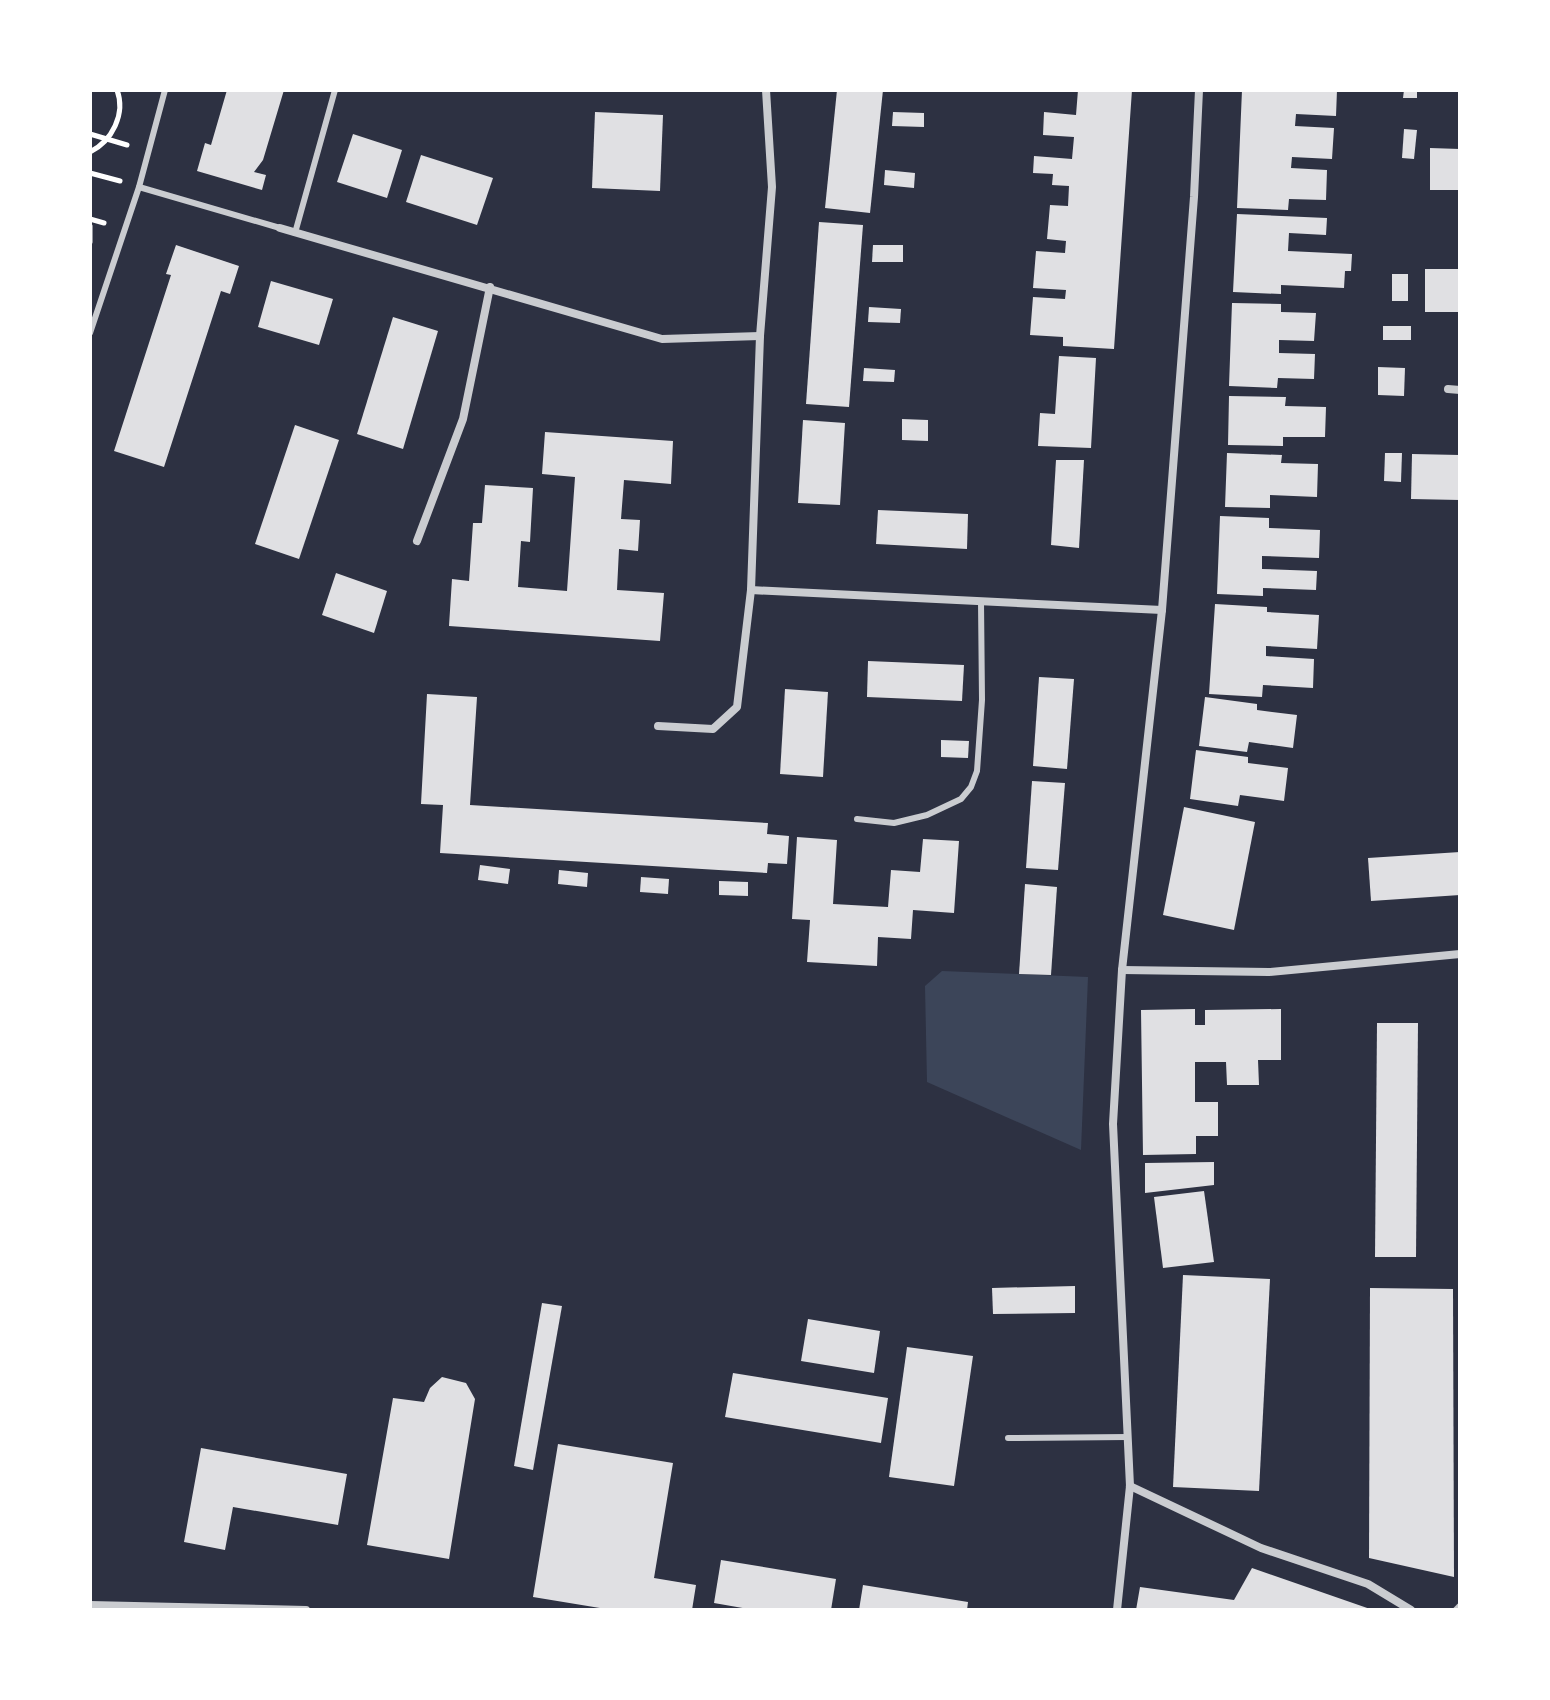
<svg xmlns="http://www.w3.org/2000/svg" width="1550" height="1700" font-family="'Golos Text',sans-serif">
<rect width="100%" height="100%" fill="#2d3142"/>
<!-- green -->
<path fill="#3c4559" d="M942 971 1088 977 1081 1150 927 1082 925 986Z"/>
<!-- building -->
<g fill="#e0e0e3">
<path d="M227 90H284L263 160 254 172 266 175 262 190 197 171 205 143 211 145Z"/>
<path d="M837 90H883L870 213 825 208Z"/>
<path d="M1078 90H1132L1114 349 1063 346V337L1030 335 1033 297 1065 299 1066 290 1033 288 1036 251 1065 253 1066 241 1047 239 1050 205 1068 206 1069 186 1052 185 1053 174 1033 173 1034 156 1072 159 1074 137 1043 135 1044 112 1076 115Z"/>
<path d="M1242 90H1337L1336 116 1296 114 1295 126 1334 128 1332 159 1292 157 1291 168 1327 170 1326 200 1289 199 1288 210 1237 208Z"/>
<path d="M1404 90H1417V98H1403Z"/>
<path d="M595 112 663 115 660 191 592 188Z"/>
<path d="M893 112 924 113V127L892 126Z"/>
<path d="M1404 129 1417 130 1414 159 1402 158Z"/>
<path d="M353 134 402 150 387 198 337 182Z"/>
<path d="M1430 148 1460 149V190H1430Z"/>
<path d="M421 155 493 178 477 225 406 202Z"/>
<path d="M885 170 915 173 914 188 884 185Z"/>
<path d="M1237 214 1327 218 1326 235 1289 233 1288 251 1352 254 1351 271H1345L1344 288 1281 285V294L1233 292Z"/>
<path d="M819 222 863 225 849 407 806 404Z"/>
<path d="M176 245 239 266 230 294 221 291 164 467 114 451 171 275 166 274Z"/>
<path d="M873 245H903V262H872Z"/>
<rect x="1425" y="269" width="35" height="43"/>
<rect x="1392" y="274" width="16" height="27"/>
<path d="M271 281 333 299 319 345 258 327Z"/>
<path d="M1232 303 1281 304V312L1316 313 1314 341 1279 340V353L1315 354 1314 379 1278 378 1277 388 1229 386Z"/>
<path d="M869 307 901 309 900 323 868 322Z"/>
<path d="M393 317 438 331 403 449 357 434Z"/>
<rect x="1383" y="326" width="28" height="14"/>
<path d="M1059 356 1096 358 1091 448 1038 446 1040 413 1055 414Z"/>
<path d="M1378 367 1405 368 1404 396 1378 395Z"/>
<path d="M864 368 895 370 894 382 863 381Z"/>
<path d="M1229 396 1286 397 1285 406 1326 407 1325 437H1283V446L1228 445Z"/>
<path d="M902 419 928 420V441L902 440Z"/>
<path d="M803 420 845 423 840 505 798 503Z"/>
<path d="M295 425 339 440 299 559 255 544Z"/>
<path d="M545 432 673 441 671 484 624 480 621 519 640 520 638 551 619 549 617 590 664 593 660 641 449 626 452 579 469 581 473 523H482L485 485 533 488 530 542 521 541 518 587 567 591 575 477 542 474Z"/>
<path d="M1227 453 1282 455 1281 463 1318 464 1317 497 1270 495V508L1225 507Z"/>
<path d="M1385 453H1402L1401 482 1384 481Z"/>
<path d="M1412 454 1460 455V500L1411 499Z"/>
<path d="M1056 460H1084L1079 548 1051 545Z"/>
<path d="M878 510 968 514 967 549 876 544Z"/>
<path d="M1220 516 1269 518V528L1320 530 1319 558 1262 556V569L1317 571 1316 590 1263 588V596L1217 594Z"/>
<path d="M336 573 387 591 374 633 322 615Z"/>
<path d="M1215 604 1267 607V612L1319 615 1317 649 1266 646V656L1314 659 1313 688 1263 685 1262 697 1209 694Z"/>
<path d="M868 661 964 665 962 701 867 697Z"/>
<path d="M1039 677 1074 679 1067 769 1033 766Z"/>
<path d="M785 689 828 692 823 777 780 774Z"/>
<path d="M427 694 477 697 470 805 768 823 767 834 789 836 787 864 768 863 767 873 440 853 443 805 421 804Z"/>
<path d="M1205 697 1257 704V710L1297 715 1293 748 1249 742 1247 752 1199 746Z"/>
<path d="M941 740 969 741 968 758 941 757Z"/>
<path d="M1196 750 1248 757V763L1288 768 1284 801 1240 795 1238 806 1190 799Z"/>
<path d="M1032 781 1065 783 1058 870 1026 868Z"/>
<path d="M1184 807 1255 822 1234 930 1163 915Z"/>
<path d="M797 837 837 840 833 904 888 907 891 870 920 872 923 839 959 841 954 913 913 910 911 939 878 937 877 966 807 962 810 920 792 919Z"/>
<path d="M1460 852V895L1371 901 1368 858Z"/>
<path d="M480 865 510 869 508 884 478 880Z"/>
<path d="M559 870 588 873 587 887 558 884Z"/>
<path d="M641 877 669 879 668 894 640 892Z"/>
<path d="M719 881 748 882V896L719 895Z"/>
<path d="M1025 884 1057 887 1051 975 1019 974Z"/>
<path d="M1195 1009V1025H1205V1010L1281 1009V1060H1258L1259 1085H1227L1226 1062H1195V1102H1218V1136H1196V1154L1143 1155 1141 1010Z"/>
<path d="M1377 1023H1418L1416 1257H1375Z"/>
<path d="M1214 1162V1185L1145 1193V1163Z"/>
<path d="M1204 1191 1214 1262 1163 1268 1154 1197Z"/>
<path d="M1183 1275 1270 1279 1259 1491 1173 1487Z"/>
<path d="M1075 1286V1313L993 1314 992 1288Z"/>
<path d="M1370 1288 1453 1289 1454 1577 1369 1558Z"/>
<path d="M542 1303 562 1306 533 1470 514 1466Z"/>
<path d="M808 1319 880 1331 874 1373 801 1361Z"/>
<path d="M907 1347 973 1356 954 1486 889 1477Z"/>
<path d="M733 1373 888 1398 881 1443 725 1417Z"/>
<path d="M442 1377 466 1383 475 1399 449 1559 367 1545 393 1398 424 1402 430 1388Z"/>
<path d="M558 1444 673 1463 654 1578 696 1585 692 1610H612L533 1597Z"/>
<path d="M201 1448 347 1474 338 1525 233 1507 225 1550 184 1542Z"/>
<path d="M721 1560 836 1579 831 1610H754L714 1603Z"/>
<path d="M1252 1568 1373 1610H1136L1140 1587 1234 1600Z"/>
<path d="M863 1585 968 1602 967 1610H859Z"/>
</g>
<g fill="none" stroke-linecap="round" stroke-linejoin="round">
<!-- path -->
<g stroke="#fff" stroke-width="5">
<path d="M90 134 127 145"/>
<path d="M90 152C112 141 126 114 117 90"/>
<path d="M90 173 120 181"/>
<path d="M90 219 104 223"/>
<path d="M90 226V242"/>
</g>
<!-- service -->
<g stroke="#caccd0" stroke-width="6">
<path d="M139 187 280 228"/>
<path d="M295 233 335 90"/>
<path d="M90 333 139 187 165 90"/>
<path d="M857 819 894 823 927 815 961 799 971 787 977 771 982 700 981 602"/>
<path d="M1008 1438 1128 1437"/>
</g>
<!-- minor -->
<g stroke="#caccd0" stroke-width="8">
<path d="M280 228 662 339 760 336"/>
<path d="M1448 389 1460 390"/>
<path d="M417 541 463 419 490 287"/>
<path d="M751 590 1162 610"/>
<path d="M658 726 713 729 737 707 751 590 760 336 772 187 766 90"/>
<path d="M1122 970 1269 972 1460 954"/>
<path d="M1130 1486 1261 1548 1368 1584 1411 1610"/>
<path d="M90 1605 306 1610"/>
<path d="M1117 1610 1130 1486 1113 1124 1122 970 1162 610 1194 197 1199 90"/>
<path d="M1457 1610 1460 1607"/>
</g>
</g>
<!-- border -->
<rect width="1550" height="1700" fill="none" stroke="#ffffff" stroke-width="184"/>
</svg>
